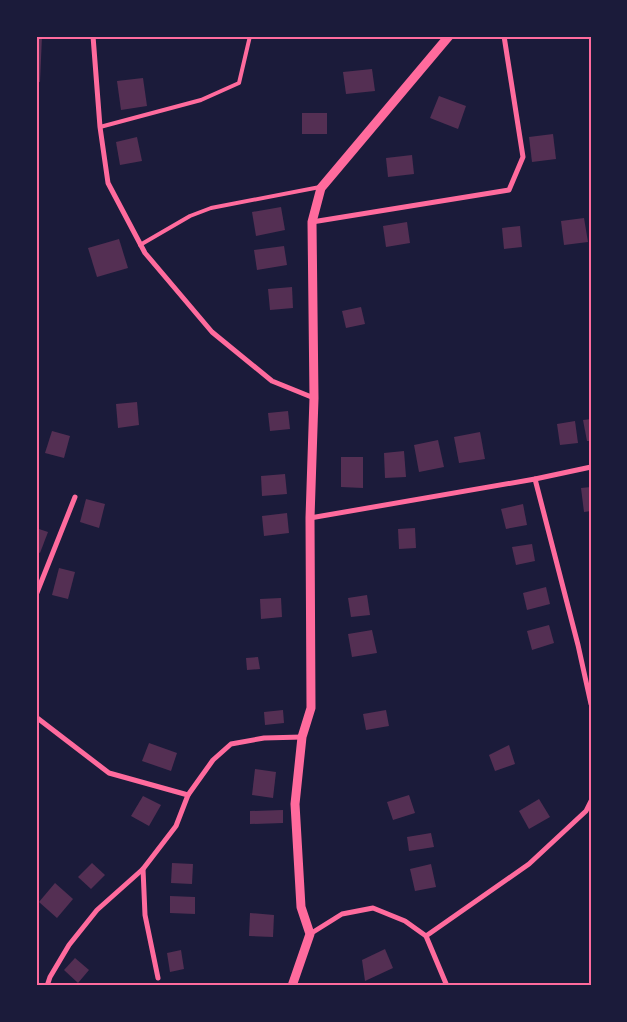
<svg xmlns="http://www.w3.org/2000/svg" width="627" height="1022" font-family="Rubik,sans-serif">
<rect width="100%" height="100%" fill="#1b1b3a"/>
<!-- building -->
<g fill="#542f53">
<path d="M36 36H42L40 82H36Z"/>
<path d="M372 69 375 91 346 94 343 72Z"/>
<path d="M143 78 147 106 121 110 117 81Z"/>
<path d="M439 96 466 106 458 129 430 118Z"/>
<rect x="302" y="113" width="25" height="21"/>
<path d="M553 134 556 159 532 162 529 137Z"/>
<path d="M137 137 142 161 120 165 116 142Z"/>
<path d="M412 155 414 174 388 177 386 158Z"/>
<path d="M281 207 285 230 256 236 252 212Z"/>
<path d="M584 218 588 242 564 245 561 221Z"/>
<path d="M407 222 410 243 386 247 383 226Z"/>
<path d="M520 226 522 247 504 249 502 228Z"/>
<path d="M119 239 128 268 97 277 88 248Z"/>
<path d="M284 246 287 265 257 270 254 250Z"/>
<path d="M292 287 293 308 270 310 268 289Z"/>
<path d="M361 307 365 324 346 328 342 311Z"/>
<path d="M137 402 139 425 118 428 116 404Z"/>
<path d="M288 411 290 429 270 431 268 413Z"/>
<path d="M591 419V441H587L583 420Z"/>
<path d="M575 421 578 443 560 445 557 424Z"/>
<path d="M52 431 70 436 64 458 45 453Z"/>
<path d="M480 432 485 459 459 463 454 437Z"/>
<path d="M438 440 444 467 419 472 414 445Z"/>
<path d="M404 451 406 477 385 478 384 453Z"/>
<path d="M341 457H363V488L341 487Z"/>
<path d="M285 474 287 494 262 496 261 476Z"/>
<path d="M591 487V511L584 512 581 488Z"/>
<path d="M86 499 105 504 99 528 80 522Z"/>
<path d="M523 504 527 525 506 529 501 509Z"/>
<path d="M287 513 289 533 264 536 262 516Z"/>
<path d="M36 528 48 532 40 553 36 551Z"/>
<path d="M415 528 416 548 399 549 398 529Z"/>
<path d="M532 544 535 561 516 565 512 547Z"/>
<path d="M59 568 75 572 68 599 52 595Z"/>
<path d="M546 587 550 604 527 610 523 593Z"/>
<path d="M367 595 370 615 351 617 348 598Z"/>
<path d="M281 598 282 617 261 619 260 599Z"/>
<path d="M549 625 554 643 532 650 527 631Z"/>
<path d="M372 630 377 653 352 657 348 634Z"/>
<path d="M258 657 260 669 247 670 246 658Z"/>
<path d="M283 710 284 723 265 725 264 712Z"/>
<path d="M386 710 389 726 366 730 363 714Z"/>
<path d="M149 743 177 753 171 771 142 761Z"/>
<path d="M509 745 515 764 495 771 489 755Z"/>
<path d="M255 769 276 772 273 798 252 795Z"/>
<path d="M409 795 415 813 393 820 387 802Z"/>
<path d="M143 796 161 805 149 826 131 816Z"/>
<path d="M539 799 550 817 529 829 519 811Z"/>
<path d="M283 810V823L250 824V811Z"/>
<path d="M431 833 434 847 409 851 407 837Z"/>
<path d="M92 863 105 875 91 889 78 877Z"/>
<path d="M172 863 193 864 192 884 171 883Z"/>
<path d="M431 864 436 887 415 891 410 869Z"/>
<path d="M55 883 73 899 57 918 39 902Z"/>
<path d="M170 896 195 897V914L170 913Z"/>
<path d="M250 913 274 915 273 937 249 936Z"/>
<path d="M385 949 393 968 365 981 362 960Z"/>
<path d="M181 950 184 969 170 972 167 953Z"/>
<path d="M75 958 89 970 78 983 64 970Z"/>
</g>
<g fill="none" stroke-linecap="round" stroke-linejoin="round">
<!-- service -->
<g stroke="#ff6b9d" stroke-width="4">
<path d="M100 127 201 100 239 83 250 36"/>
<path d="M140 245 190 216 211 208 320 187"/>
</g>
<!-- minor -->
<g stroke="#ff6b9d" stroke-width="5">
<path d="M93 36 100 127 108 183 145 253 212 332 272 381 314 398"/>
<path d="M312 222 509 190 523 157 504 36"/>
<path d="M535 479 578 645 591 704"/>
<path d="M310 518 535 479 591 467"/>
<path d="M36 595 75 497"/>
<path d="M36 717 109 773 188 795 213 760 231 744 264 738 302 737"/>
<path d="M143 869 145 915 158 978"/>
<path d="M310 934 342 914 373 908 405 921 426 936 529 864 586 811 591 801"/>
<path d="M426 936 447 986"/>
<path d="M47 986 50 977 69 945 97 910 143 869 176 826 188 795"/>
</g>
<!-- tertiary -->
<path stroke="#ff6b9d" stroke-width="9" d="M292 986 310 934 301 907 295 804 302 737 311 708 310 518 314 398 312 222 321 188 449 36"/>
</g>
<!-- border -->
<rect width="627" height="1022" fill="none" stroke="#1b1b3a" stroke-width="75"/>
<rect x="38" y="38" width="552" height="946" fill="none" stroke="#ff6b9d" stroke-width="2"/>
</svg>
